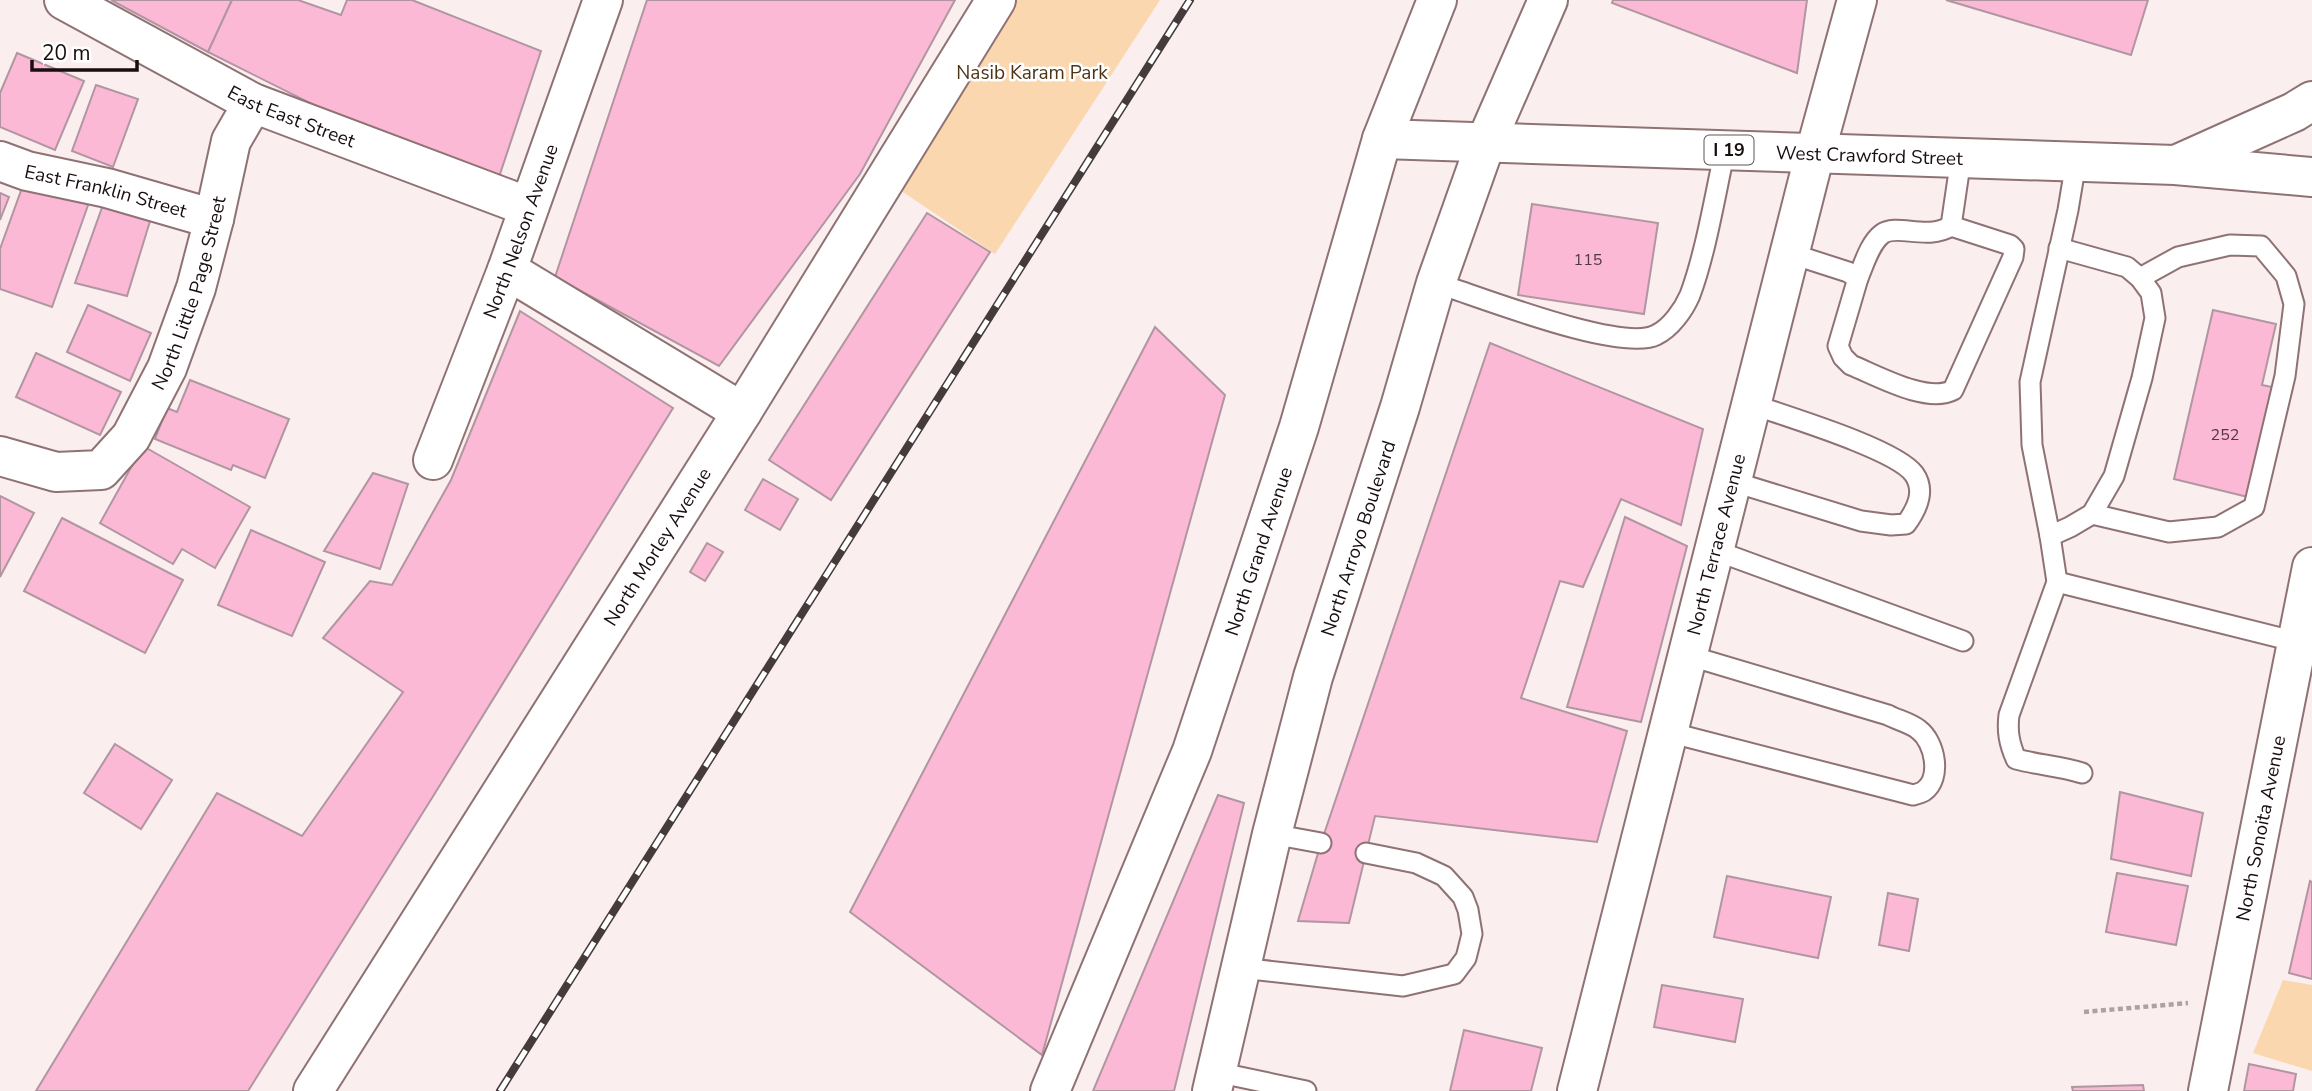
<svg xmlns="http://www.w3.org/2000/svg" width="2312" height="1091" font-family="'Nunito Sans',sans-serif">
<rect width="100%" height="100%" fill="#fbeeee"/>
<!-- green -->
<g fill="#fbd7af">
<path d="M996 0H1160L995 254 885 180Z"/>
<path d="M2283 980 2312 985V1071L2253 1053Z"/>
</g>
<!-- building -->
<g fill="#fbb9d6" stroke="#b196a1" stroke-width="2">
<path d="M111 0H232L208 52Z"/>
<path d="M232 0H298L341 15 347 0H412L541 51 499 177 382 139 208 52Z"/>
<path d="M647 0H955L860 174 719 366 555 277Z"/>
<path d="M1613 0H1807L1797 73 1612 3Z"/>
<path d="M1946 0H2148L2131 55Z"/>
<path d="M17 53 84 81 55 150 0 127V93Z"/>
<path d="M96 85 138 99 113 167 72 151Z"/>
<path d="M27 174 92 194 52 307 0 289V249Z"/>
<path d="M0 193 9 197 0 220Z"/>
<path d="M104 202 151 218 127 296 75 283Z"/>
<path d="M1532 204 1658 223 1644 314 1518 295Z"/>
<path d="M927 213 990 252 831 500 769 460Z"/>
<path d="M88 305 151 333 130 381 67 352Z"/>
<path d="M2213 310 2276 324 2262 385 2277 388 2252 498 2174 479Z"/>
<path d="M520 311 673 408 432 798 248 1091H36L217 793 302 836 403 692 323 638 370 581 392 585 451 480Z"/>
<path d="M1155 327 1225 395 1042 1055 850 912Z"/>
<path d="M1490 343 1703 429 1681 525 1621 499 1583 587 1560 581 1521 698 1627 731 1597 842 1375 816 1349 923 1298 921 1321 843Z"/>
<path d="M36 353 121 392 100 435 16 397Z"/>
<path d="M190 380 289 419 265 478 233 465 231 470 155 439 167 408 177 412Z"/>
<path d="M143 446 250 507 215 568 182 549 173 564 100 523Z"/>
<path d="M373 473 408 484 380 569 324 551Z"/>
<path d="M763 479 798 499 780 530 745 510Z"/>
<path d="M0 496 34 513 0 577Z"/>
<path d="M1625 517 1687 546 1641 722 1567 707Z"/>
<path d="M62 518 183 580 145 653 24 591Z"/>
<path d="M251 530 325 562 292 636 218 605Z"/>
<path d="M707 543 723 552 705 581 690 572Z"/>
<path d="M115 744 172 780 141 829 84 793Z"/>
<path d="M2120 792 2203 813 2191 876 2111 859Z"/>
<path d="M1218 795 1244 803 1174 1091H1093Z"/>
<path d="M2117 873 2188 886 2176 945 2106 932Z"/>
<path d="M1727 876 1831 897 1818 958 1714 937Z"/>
<path d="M2310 881 2312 882V979L2289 973Z"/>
<path d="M1888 893 1918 899 1909 951 1879 945Z"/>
<path d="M1662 985 1743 999 1735 1042 1654 1027Z"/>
<path d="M1464 1030 1542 1048 1531 1091H1450Z"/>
<path d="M2249 1064 2296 1074 2293 1091H2244Z"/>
<path d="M2143 1085 2144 1091H2073L2072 1087Z"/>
</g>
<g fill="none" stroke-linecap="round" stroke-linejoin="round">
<defs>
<g id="lane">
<path d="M2076 162 2068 210 2030 382 2032 445 2050 536 2057 582 2009 715C2007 731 2009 743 2016 759 2038 765 2060 766 2082 773"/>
<path d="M1789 253 1848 272 1858 278C1864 264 1870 243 1882 234 1897 223 1927 241 1951 226L1961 158"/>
<path d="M1858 278 1838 346 1843 357 1851 365C1876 375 1927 404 1953 390L2013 257 2014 249 2010 245 1951 226"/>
<path d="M1436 283C1478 296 1621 353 1656 335 1671 328 1684 309 1690 295 1706 252 1715 195 1725 150"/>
<path d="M1731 481 1861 521 1891 525 1906 524C1917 509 1926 491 1914 474 1896 449 1785 416 1751 404"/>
<path d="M2092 514 2169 532 2218 527 2254 507 2285 376 2294 304 2286 276 2261 246 2230 245 2178 257 2140 278"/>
<path d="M2050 536 2070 527 2092 514 2114 476 2142 378 2155 318 2151 293 2140 278 2127 267 2059 248"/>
<path d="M1714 550 1963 641"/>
<path d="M2057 582 2297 642"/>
<path d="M1668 732 1913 795C1917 794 1921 793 1924 791 1942 778 1935 742 1919 730 1911 723 1897 720 1888 715L1687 655"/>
<path d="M1272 834 1321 843"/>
<path d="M1241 968 1403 986 1454 974 1466 958 1472 934 1468 910 1463 897 1444 876 1416 863 1366 853"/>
<path d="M1216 1072 1306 1091"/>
</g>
<g id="street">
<path id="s1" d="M64 0 253 103 529 207"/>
<path id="s2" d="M0 161 27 171 107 188 214 219"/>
<path d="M507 270 742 412"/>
<path id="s3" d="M0 456 56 472 101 470 131 437 167 368 196 288 214 219 231 141 253 103"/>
<path id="s4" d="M433 460 507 270 603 0"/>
<path id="s5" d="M313 1091 742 412 996 0"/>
<path id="s6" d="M1577 1091 1815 153 1857 0"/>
<path id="s7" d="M2208 1091 2312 567"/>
</g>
<g id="primary">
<path id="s8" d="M1050 1091 1192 751 1299 427 1382 139"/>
<path id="s9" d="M1212 1091 1272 834 1313 677 1400 407 1436 283 1486 142"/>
</g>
<g id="highway">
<path id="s10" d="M1437 0 1382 139 2175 165 2312 177"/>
<path d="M1486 142 1548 0"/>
<path d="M2178 164 2294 112 2312 101"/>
</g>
</defs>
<!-- lane casing -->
<use href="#lane" stroke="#8f7273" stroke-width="23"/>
<!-- street casing -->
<use href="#street" stroke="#8f7273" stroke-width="42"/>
<!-- primary casing -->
<use href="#primary" stroke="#8f7273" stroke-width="42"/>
<!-- highway casing -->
<use href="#highway" stroke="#8f7273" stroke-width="42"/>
<!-- path -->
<path stroke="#aea1a2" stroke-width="4.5" stroke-dasharray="5 3.5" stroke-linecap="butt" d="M2084 1012 2188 1003"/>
<!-- lane -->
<use href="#lane" stroke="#fff" stroke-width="19"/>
<!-- street -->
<use href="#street" stroke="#fff" stroke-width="38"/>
<!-- primary -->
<use href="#primary" stroke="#fff" stroke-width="38"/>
<!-- highway -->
<use href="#highway" stroke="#fff" stroke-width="38"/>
<defs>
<path id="rail" d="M500 1091 1190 0"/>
</defs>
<!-- rail casing -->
<use href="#rail" stroke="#463b3c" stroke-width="8"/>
<!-- rail -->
<use href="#rail" stroke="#fff" stroke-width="5" stroke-dasharray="16" stroke-linecap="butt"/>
</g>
<g text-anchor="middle" stroke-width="5" stroke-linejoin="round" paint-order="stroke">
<!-- number labels -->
<g font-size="16" fill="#523941">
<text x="1588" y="265">115</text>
<text x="2225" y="440">252</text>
</g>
<!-- shield labels -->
<rect fill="#fff" stroke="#5e5657" stroke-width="2" x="1704.5" y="135.5" width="49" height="29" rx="5"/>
<g font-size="18" font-weight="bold" fill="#190e0f">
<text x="1729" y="156">I 19</text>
</g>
<!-- park labels -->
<g font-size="19" fill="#4c3418" stroke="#fff">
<text x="1032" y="79">Nasib Karam Park</text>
</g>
<!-- street labels -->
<g font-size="19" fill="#190e0f" stroke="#fff">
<text dy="7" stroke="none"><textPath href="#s1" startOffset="256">East East Street</textPath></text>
<text dy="7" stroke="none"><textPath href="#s10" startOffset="637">West Crawford Street</textPath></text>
<text dy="7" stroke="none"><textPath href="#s2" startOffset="110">East Franklin Street</textPath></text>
<text dy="7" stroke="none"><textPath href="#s4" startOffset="245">North Nelson Avenue</textPath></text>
<text dy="7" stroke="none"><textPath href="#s3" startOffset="304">North Little Page Street</textPath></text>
<text dy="7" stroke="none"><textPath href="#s9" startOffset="572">North Arroyo Boulevard</textPath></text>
<text dy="7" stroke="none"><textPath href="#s6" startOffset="564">North Terrace Avenue</textPath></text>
<text dy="7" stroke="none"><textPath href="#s5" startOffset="644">North Morley Avenue</textPath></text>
<text dy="7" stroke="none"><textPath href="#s8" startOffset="579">North Grand Avenue</textPath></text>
<text dy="7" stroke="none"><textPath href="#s7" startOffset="268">North Sonoita Avenue</textPath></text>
</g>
</g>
<!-- scale -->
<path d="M32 60v10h105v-10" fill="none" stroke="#190e0f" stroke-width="3.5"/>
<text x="42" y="60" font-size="21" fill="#190e0f" stroke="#ffffff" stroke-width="5" paint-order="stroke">20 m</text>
</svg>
